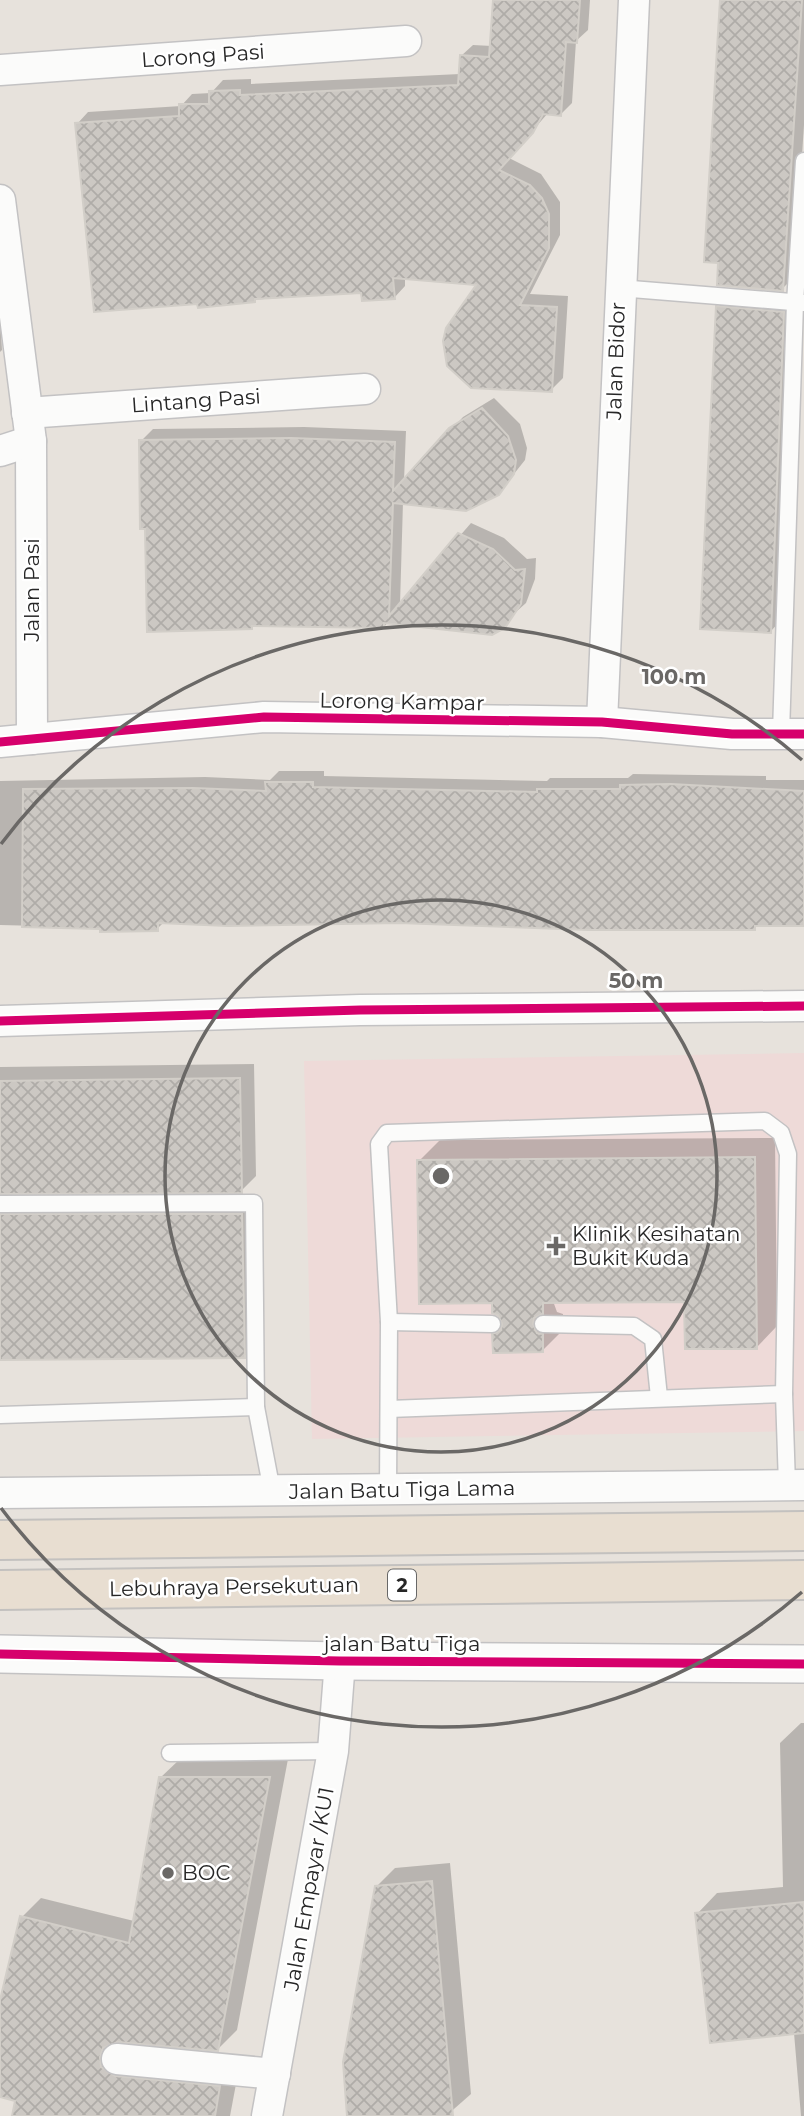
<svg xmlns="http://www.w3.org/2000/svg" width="804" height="2116" font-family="Montserrat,sans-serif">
<defs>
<pattern id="building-cross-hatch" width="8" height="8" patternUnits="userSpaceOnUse" patternTransform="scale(1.75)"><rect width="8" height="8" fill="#ccc8c3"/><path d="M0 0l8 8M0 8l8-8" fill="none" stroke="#afaca8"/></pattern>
</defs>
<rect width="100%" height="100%" fill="#e7e2dc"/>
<!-- medical -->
<path fill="#eedad8" d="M804 1053V1431L312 1439 304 1061Z"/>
<!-- shadow -->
<g fill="#0003">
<path d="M495 0H590L588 30 576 41 572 103 561 114 548 113 509 158 541 174 560 202V235L530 294 568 296 563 378 551 390 479 284 405 278V286L394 298 363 292 96 311 77 124 88 112 181 106 192 94 211 93 223 80 251 79V84L460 74 461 56 473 45 492 46Z"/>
<path d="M722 0H804V125L794 277 782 289Z"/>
<path d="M729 296 795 301 782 619 771 631 718 307Z"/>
<path d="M0 319 2 350 0 352Z"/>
<path d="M494 398 520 424 527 448 525 460 498 494 403 502 400 605 471 523 504 538 527 559 536 558 535 579 526 603 492 633 389 621 384 627 255 624 251 628 147 527 141 441 153 429 304 427 406 431 404 481 463 417Z"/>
<path d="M279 771H324V776L547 781 550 778H628L633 774 766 776V780H804V923L758 924 754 928 399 922H164L157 929 0 925V781L205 777 270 780Z"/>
<path d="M254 1064 256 1176 241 1191 5 1192 9 1198 256 1200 259 1342 244 1357 0 1359V1067Z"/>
<path d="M775 1138 777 1326 757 1347 686 1300 553 1301 557 1312 563 1314V1330L542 1351 494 1335 504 1326 494 1301 419 1161 440 1140Z"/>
<path d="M801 1723H804V2116H801L794 2033 697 1914 717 1893 783 1887 780 1743Z"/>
<path d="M180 1759H288L237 2030 218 2049 119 2040 120 2048 239 2068 230 2116H14L18 2100 0 2096V2007L22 1917 41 1898 134 1921 160 1778Z"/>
<path d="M450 1863 471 2094 446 2116H349L376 1887 395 1868Z"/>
</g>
<!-- building -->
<g fill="url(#building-cross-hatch)" stroke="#d2cec8" stroke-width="2">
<path d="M493 0H580L577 43 566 42 561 116 543 114 533 133 499 170 530 185 542 198 549 214V248L520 305 557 307 552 392 471 388 447 366 443 341 446 328 476 285 393 278 395 299 362 301 361 293 255 299V302L198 308 197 304 94 312 75 123 179 116V104H209V91L240 90V95L458 85 460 55 489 57Z"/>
<path d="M720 0H802L783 291 717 285 718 263 704 262Z"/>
<path d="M716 306 784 312 771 633 700 629Z"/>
<path d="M482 408 508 436 516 460 514 474 499 495 466 511 393 503 389 616 458 533 493 549 515 570 525 569 521 604 505 628 492 635 384 623V628L252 626V629L147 632 145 529H140L139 440 291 438 395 442 393 491 449 428Z"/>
<path d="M265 782H313V787L537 792V789H620V785L671 784 804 791V926H755V930H588L399 923 228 926 158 923V931L100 932V929L22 927 23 789 193 788 266 791Z"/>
<path d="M240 1078 242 1193 0 1194V1081Z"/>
<path d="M755 1157 757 1349H685L684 1302 543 1303V1314L534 1318 533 1324 537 1333 543 1334V1352L493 1353 492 1334 501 1330 502 1324 498 1315 492 1313V1303L419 1304 417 1160Z"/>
<path d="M0 1214H242L245 1358 0 1360Z"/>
<path d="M159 1777H270L218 2051 118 2042 103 2048 100 2057 101 2067 115 2076 220 2086 215 2116H12L15 2101 0 2097V2000L20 1916 129 1943Z"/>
<path d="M432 1881 453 2116H347L343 2062 375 1886Z"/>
<path d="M804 1902V2033L710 2043 695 1913Z"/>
</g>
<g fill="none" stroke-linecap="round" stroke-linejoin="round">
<defs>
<g id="service">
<path d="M619 288 804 303"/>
<path d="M781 733 795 303 804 161"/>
<path d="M0 1204 254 1203 256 1407 272 1491"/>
<path d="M389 1322 492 1324"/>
<path d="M543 1324 634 1326 653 1339 659 1397"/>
<path d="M389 1409 784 1394"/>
<path d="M0 1415 256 1407"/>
<path d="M388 1490 389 1322 379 1144 387 1133 765 1121 781 1133 788 1154 784 1394 787 1485"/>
<path d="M170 1753 333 1751"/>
</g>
<g id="minor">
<path d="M0 70 406 41"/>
<path d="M0 200 31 441 32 739"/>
<path d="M27 413 365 389"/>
<path d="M0 451 31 441"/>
<path d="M602 722 634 0"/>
<path d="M0 742 264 717 602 722 732 734H804"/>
<path d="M0 1021 360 1010 804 1006"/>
<path d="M0 1493 804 1485"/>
<path d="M117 2059 275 2074"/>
<path d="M267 2116 333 1751 340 1661"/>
</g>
<path id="tertiary" d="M0 1654 340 1661 804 1664"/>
<g id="trunk">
<path d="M0 1540 804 1531"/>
<path d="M0 1590 804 1580"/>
</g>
</defs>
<!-- service casing -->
<use href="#service" stroke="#c3c2c3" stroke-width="19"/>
<!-- minor casing -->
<use href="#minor" stroke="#c3c2c3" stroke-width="33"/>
<!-- tertiary casing -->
<use href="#tertiary" stroke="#c3c2c3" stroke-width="40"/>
<!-- trunk casing -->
<use href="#trunk" stroke="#c3c1bf" stroke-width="42"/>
<!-- service -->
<use href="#service" stroke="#fbfbfa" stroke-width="16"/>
<!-- minor -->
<use href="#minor" stroke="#fbfbfa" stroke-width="30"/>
<!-- tertiary -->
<use href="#tertiary" stroke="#fbfbfa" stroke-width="37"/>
<!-- trunk -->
<use href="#trunk" stroke="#e8ded1" stroke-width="38"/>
<defs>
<g id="cycleway">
<path d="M0 742 264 717 602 722 732 734H804"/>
<path d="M0 1021 360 1010 804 1006"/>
<path d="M0 1654 340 1661 804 1664"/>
</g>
</defs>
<!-- cycleway casing -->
<use href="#cycleway" stroke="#fff" stroke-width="13"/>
<!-- cycleway -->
<use href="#cycleway" stroke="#d6006c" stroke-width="9"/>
</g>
<!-- distance rings -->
<g fill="none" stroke="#6a6866" stroke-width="3.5">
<circle cx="441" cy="1176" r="276"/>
<path d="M802 1592A551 551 0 0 1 1 1508M1 844A551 551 0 0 1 802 760"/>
</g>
<!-- markers -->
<g fill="#6a6866" stroke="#fff" stroke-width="2.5">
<path d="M552.5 1235.5h7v7h7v7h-7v7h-7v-7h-7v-7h7z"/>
<circle cx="168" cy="1873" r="7"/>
</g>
<g text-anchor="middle" stroke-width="5" stroke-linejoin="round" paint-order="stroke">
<!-- shield labels -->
<rect fill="#fff" stroke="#686868" stroke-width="2" x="388" y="1569.5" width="28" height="31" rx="5"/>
<g font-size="19" font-weight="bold" fill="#272727">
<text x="402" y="1592">2</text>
</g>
<!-- street labels -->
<g font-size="21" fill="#272727" stroke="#fff">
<text transform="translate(203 56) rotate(-4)" y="7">Lorong Pasi</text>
<text transform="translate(616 361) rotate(-88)" y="7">Jalan Bidor</text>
<text transform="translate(196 401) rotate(-4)" y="7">Lintang Pasi</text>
<text transform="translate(32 590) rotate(-90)" y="7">Jalan Pasi</text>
<text transform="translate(402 702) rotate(1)" y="7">Lorong Kampar</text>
<text transform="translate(402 1490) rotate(-1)" y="7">Jalan Batu Tiga Lama</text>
<text transform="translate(234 1587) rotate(-1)" y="7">Lebuhraya Persekutuan</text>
<text x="402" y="1651">jalan Batu Tiga</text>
<text transform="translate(309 1889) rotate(-80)" y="7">Jalan Empayar /KU1</text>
</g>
<!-- poi labels -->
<g font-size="21" fill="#272727" stroke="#fff" text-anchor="start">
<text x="572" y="1241">Klinik Kesihatan<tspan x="572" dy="24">Bukit Kuda</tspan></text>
<text x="182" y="1880">BOC</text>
</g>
</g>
<circle cx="441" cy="1176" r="10" fill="#6a6866" stroke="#fff" stroke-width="3.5"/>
<g font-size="21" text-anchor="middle" font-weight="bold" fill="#6a6866" stroke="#fff" stroke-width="5" stroke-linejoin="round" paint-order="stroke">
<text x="674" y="684">100 m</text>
<text x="636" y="988">50 m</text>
</g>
</svg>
